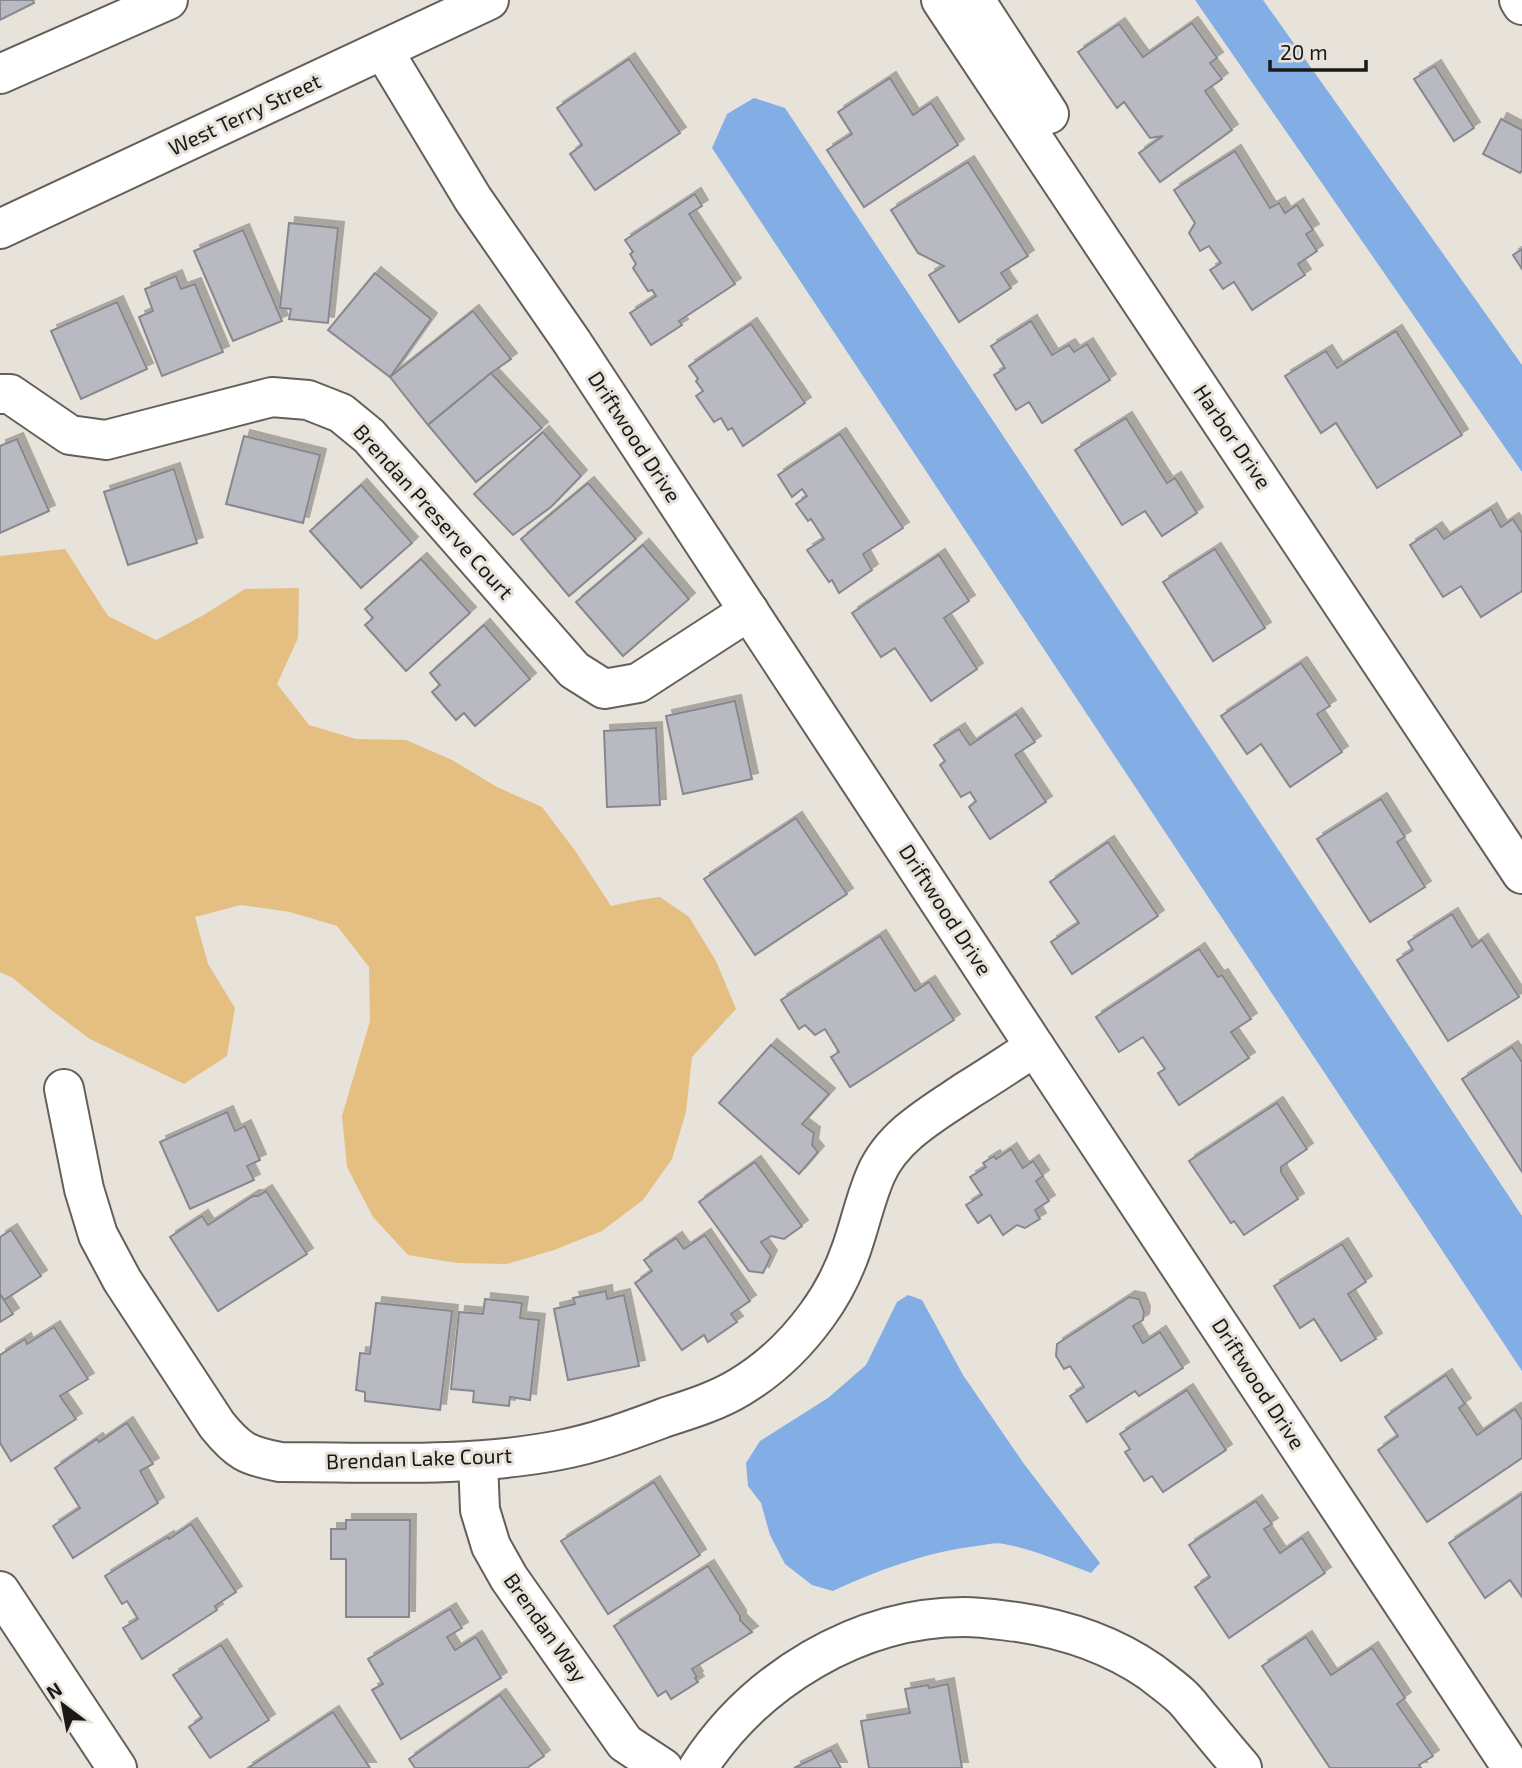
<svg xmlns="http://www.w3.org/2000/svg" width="1522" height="1768" font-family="'Exo 2',sans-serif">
<defs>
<filter id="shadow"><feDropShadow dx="6" dy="-6" stdDeviation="0" flood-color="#0004"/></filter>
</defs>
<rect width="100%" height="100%" fill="#e7e2da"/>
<!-- green -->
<path fill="#e5bf81" d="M65 549 108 616 156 640 202 616 245 589 299 588 298 638 277 684 309 725 356 739 406 740 452 760 497 787 542 807 576 852 611 906 639 900 660 897 689 917 716 961 736 1009 692 1057 686 1112 672 1159 643 1200 602 1231 554 1250 507 1264 457 1263 408 1255 373 1217 347 1167 342 1116 370 1021 369 967 337 926 290 912 241 905 195 917 208 964 235 1008 227 1056 184 1084 90 1039 50 1009 13 978 0 972V556Z"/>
<!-- water -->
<g fill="#82aee5">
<path d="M1195 0H1263L1522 365V472Z"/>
<path d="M754 98 785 108 1522 1216V1371L712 148 727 114Z"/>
<path d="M908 1295 922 1300 963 1375 1024 1464 1100 1563 1091 1573C1064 1563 1032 1549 1004 1544 996 1542 986 1545 977 1546 927 1552 878 1570 833 1591L812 1585 785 1564 770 1535 761 1503 748 1486 746 1463 760 1441 828 1398 866 1365 897 1302Z"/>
</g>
<!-- building -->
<g fill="#b8b9c1" stroke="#87888f" stroke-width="2" filter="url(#shadow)">
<path d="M0 0H33L34 3 0 20Z"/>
<path d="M1192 23 1217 58 1210 63 1222 79 1205 91 1232 130 1160 182 1139 153 1163 136 1150 138 1124 102 1117 108 1078 52 1119 24 1143 57Z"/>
<path d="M629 59 680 133 595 190 570 154 582 145 557 108Z"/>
<path d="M1435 66 1474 128 1454 141 1414 79Z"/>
<path d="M890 78 913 115 931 103 958 145 864 207 827 150 852 134 838 112Z"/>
<path d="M1501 119 1522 130V170L1520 173 1483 154Z"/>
<path d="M1235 151 1270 208 1279 203 1285 213 1297 205 1313 230 1306 234 1317 251 1298 264 1305 275 1252 310 1234 282 1223 289 1210 270 1221 263 1209 246 1200 251 1189 233 1195 223 1174 190Z"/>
<path d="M968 162 1028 256 1001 273 1011 288 959 322 929 275 944 266 918 253 891 210Z"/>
<path d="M695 194 702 206 689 214 735 284 679 321 682 325 651 345 630 313 656 296 652 290 648 291 633 268 636 264 630 254 633 252 625 240Z"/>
<path d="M289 223 338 228 328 323 289 319 291 309 280 308Z"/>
<path d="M243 230 282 321 233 341 194 251Z"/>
<path d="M1522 249V269L1513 255Z"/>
<path d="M375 273 431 319 390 377 328 330Z"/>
<path d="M176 276 181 289 195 284 223 352 162 376 139 317 153 311 145 289Z"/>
<path d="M117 302 147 369 81 399 51 331Z"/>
<path d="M473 311 511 359 491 373 428 425 390 377Z"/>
<path d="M1031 321 1052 355 1069 345 1074 352 1087 344 1110 380 1042 423 1029 402 1016 410 994 375 1005 368 991 346Z"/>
<path d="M751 324 805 403 743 446 732 428 728 430 721 418 714 422 696 396 703 391 696 381 698 379 689 366Z"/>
<path d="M1396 331 1462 435 1377 488 1336 423 1321 433 1285 376 1326 351 1337 368Z"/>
<path d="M491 373 542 428 476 482 428 425Z"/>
<path d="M1126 418 1167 483 1175 478 1197 513 1162 536 1145 511 1122 525 1075 450Z"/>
<path d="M543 432 581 476 551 507 513 535 474 494Z"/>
<path d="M840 434 903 528 863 554 872 570 839 593 832 580 829 582 807 550 824 539 811 519 808 521 796 504 807 496 802 489 792 497 778 475Z"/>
<path d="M244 436 320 455 303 523 226 504Z"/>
<path d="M17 439 49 511 0 533V446Z"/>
<path d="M174 469 197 543 128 565 104 492Z"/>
<path d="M588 483 636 539 569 596 521 539Z"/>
<path d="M361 485 412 543 361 588 310 531Z"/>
<path d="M1491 509 1501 527 1513 519 1522 533V591L1481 617 1461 586 1443 597 1410 545 1436 528 1444 539Z"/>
<path d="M643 545 689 599 623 656 576 602Z"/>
<path d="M1215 549 1265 628 1213 661 1163 582Z"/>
<path d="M939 555 969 601 944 618 977 669 931 701 895 648 881 657 852 613Z"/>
<path d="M421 559 470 613 406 671 365 625 373 618 365 609Z"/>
<path d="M484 625 530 679 475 726 464 713 456 720 432 692 440 685 430 673Z"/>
<path d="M1301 663 1330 706 1317 714 1342 752 1290 787 1261 744 1247 754 1221 716Z"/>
<path d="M735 701 752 779 683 794 666 716Z"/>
<path d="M1016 714 1035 742 1015 755 1046 802 990 839 969 807 976 801 970 792 961 797 940 765 945 761 934 745 959 729 970 745Z"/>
<path d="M656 728 660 805 607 807 604 731Z"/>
<path d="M1381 799 1405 837 1397 842 1425 887 1370 922 1317 839Z"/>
<path d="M796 818 847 894 755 955 704 879Z"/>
<path d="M1108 842 1158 916 1072 974 1051 942 1079 923 1050 882Z"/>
<path d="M1452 914 1472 947 1482 940 1519 997 1448 1041 1397 960 1413 950 1408 942Z"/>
<path d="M880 936 915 991 929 982 954 1020 850 1087 831 1057 839 1052 825 1029 815 1035 805 1025 799 1029 781 1000Z"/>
<path d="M1199 949 1218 977 1222 975 1251 1019 1231 1032 1249 1058 1179 1105 1158 1073 1165 1069 1143 1037 1119 1052 1096 1017Z"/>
<path d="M771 1045 829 1094 802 1124 814 1133 812 1145 818 1152 799 1174 719 1103Z"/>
<path d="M1512 1047 1522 1062V1172L1462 1079Z"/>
<path d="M1277 1103 1307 1149 1281 1167V1172L1298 1199 1244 1235 1234 1221 1231 1223 1189 1161Z"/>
<path d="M227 1112 235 1131 245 1126 260 1160 247 1166 254 1180 190 1209 160 1142Z"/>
<path d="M1011 1149 1023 1168 1033 1161 1043 1176 1036 1181 1049 1201 1035 1210 1040 1219 1025 1228 1017 1225 1003 1235 990 1215 978 1223 966 1205 982 1195 970 1177 986 1167 983 1163 994 1156 996 1159Z"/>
<path d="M755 1162 802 1226 784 1239 771 1236 761 1242 771 1256 763 1273 749 1271 699 1202Z"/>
<path d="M266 1191 307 1254 218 1311 170 1237 202 1216 208 1225 253 1196H258Z"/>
<path d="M11 1230 41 1276 4 1300 0 1294V1237Z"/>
<path d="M705 1235 750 1301 731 1314 737 1322 708 1342 704 1335 682 1350 635 1283 652 1271 644 1260 676 1238 684 1249Z"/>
<path d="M1342 1244 1366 1282 1348 1294 1376 1339 1341 1361 1314 1319 1300 1328 1274 1286Z"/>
<path d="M606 1291 607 1299 624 1295 639 1366 568 1380 554 1309 575 1304 573 1298Z"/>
<path d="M0 1294 13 1314 0 1322Z"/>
<path d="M1129 1297 1139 1299 1144 1312 1143 1320 1133 1326 1143 1343 1160 1332 1183 1368 1139 1396 1135 1391 1087 1422 1070 1396 1084 1387 1070 1366 1064 1369 1056 1356 1057 1344Z"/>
<path d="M485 1299 522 1303 520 1318 539 1320 530 1400 510 1397 509 1406 473 1402 474 1391 451 1389 459 1312 483 1314Z"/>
<path d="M376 1303 452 1311 440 1410 365 1401V1392L356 1390 360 1353 370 1354Z"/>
<path d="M54 1327 88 1379 60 1396 76 1419 11 1461 0 1443V1355L25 1339 27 1344Z"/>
<path d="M1446 1375 1465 1404 1459 1408 1477 1435 1515 1409 1522 1420V1458L1427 1522 1378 1450 1398 1436 1385 1417Z"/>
<path d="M1187 1390 1226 1450 1163 1492 1152 1476 1144 1481 1125 1452 1130 1449 1120 1434Z"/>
<path d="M127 1423 153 1464 140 1471 158 1503 73 1558 53 1526 80 1508 55 1468 97 1439 99 1442Z"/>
<path d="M654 1482 700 1555 608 1614 561 1541Z"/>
<path d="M1522 1494V1597L1510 1580 1485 1598 1449 1543Z"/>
<path d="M1256 1501 1272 1524 1264 1529 1280 1553 1302 1538 1325 1573 1229 1638 1195 1587 1210 1577 1189 1545Z"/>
<path d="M346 1520H410L409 1617H346V1559H331V1529H346Z"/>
<path d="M191 1524 236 1592 215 1606 217 1610 142 1659 123 1628 138 1619 127 1601 122 1604 105 1576 168 1537 169 1539Z"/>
<path d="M708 1566 740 1616V1620L752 1632 692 1669 697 1677 695 1678 698 1682 671 1699 666 1691 658 1696 614 1626Z"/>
<path d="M450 1609 462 1628 447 1637 455 1650 476 1637 501 1678 401 1739 372 1690 383 1684 368 1659Z"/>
<path d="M1306 1637 1331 1675 1372 1648 1405 1698 1397 1704 1433 1756 1419 1765 1421 1768H1330L1262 1666Z"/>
<path d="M221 1645 269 1720 210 1758 189 1727 202 1718 173 1675Z"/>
<path d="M948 1684 962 1768H869L861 1721 910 1713 905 1689 928 1685 929 1688Z"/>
<path d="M500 1695 544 1756 527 1768H415L409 1759Z"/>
<path d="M333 1712 370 1768H248Z"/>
<path d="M831 1750 841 1768H794Z"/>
</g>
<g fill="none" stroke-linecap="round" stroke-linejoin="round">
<defs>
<g id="minor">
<path d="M941 0 1522 874"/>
<path d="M975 0 1049 114"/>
<path d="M1519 0 1522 5"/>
<path d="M383 50 473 199 572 342 1035 1047 1512 1768"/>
<path d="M0 74 168 0"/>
<path d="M0 229 489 0"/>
<path d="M0 394H10L70 435 106 440 272 397 308 400 341 413 369 436 574 670 604 689 638 683 749 611"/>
<path d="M64 1089 84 1189 98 1235 122 1280 217 1425C238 1451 247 1456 280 1462 373 1462 468 1468 560 1450 597 1443 631 1430 666 1417 691 1409 717 1401 740 1387 770 1369 796 1344 817 1315 831 1296 843 1273 851 1250 860 1225 865 1199 876 1174 893 1135 934 1113 968 1090 991 1076 1013 1061 1035 1047"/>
<path d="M478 1461 480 1510 491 1546 509 1578 625 1743 663 1768"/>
<path d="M0 1591 117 1768"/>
<path d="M698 1768C755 1680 858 1617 964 1617 982 1617 1000 1620 1017 1622 1064 1629 1112 1645 1151 1672 1160 1679 1171 1687 1180 1695 1188 1702 1194 1711 1201 1719 1215 1736 1228 1752 1242 1768"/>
</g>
</defs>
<!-- minor casing -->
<use href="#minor" stroke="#645f59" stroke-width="42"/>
<!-- minor -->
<use href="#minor" stroke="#fff" stroke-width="38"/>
</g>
<g text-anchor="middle" stroke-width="6" stroke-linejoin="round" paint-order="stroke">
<!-- street labels -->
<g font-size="21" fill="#1b1916" stroke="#e7e2da">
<text transform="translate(245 115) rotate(-25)" y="7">West Terry Street</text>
<text transform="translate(634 437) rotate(57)" y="7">Driftwood Drive</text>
<text transform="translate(1232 437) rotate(56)" y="7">Harbor Drive</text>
<text transform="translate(433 512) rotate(48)" y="7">Brendan Preserve Court</text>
<text transform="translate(945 910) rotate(57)" y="7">Driftwood Drive</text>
<text transform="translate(1258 1384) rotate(57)" y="7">Driftwood Drive</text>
<text transform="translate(419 1459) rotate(-2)" y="7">Brendan Lake Court</text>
<text transform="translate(545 1628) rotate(55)" y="7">Brendan Way</text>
</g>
</g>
<!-- north arrow -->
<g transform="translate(63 1705) rotate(328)" stroke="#e7e2da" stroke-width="5" paint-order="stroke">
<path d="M0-5L12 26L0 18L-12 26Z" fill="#1b1916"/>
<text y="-10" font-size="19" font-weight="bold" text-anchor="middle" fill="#1b1916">N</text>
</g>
<!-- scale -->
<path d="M1270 60v10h96v-10" fill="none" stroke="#1b1916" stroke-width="3.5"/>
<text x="1280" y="60" font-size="21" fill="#1b1916" stroke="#e7e2da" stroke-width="5" paint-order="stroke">20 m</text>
</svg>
